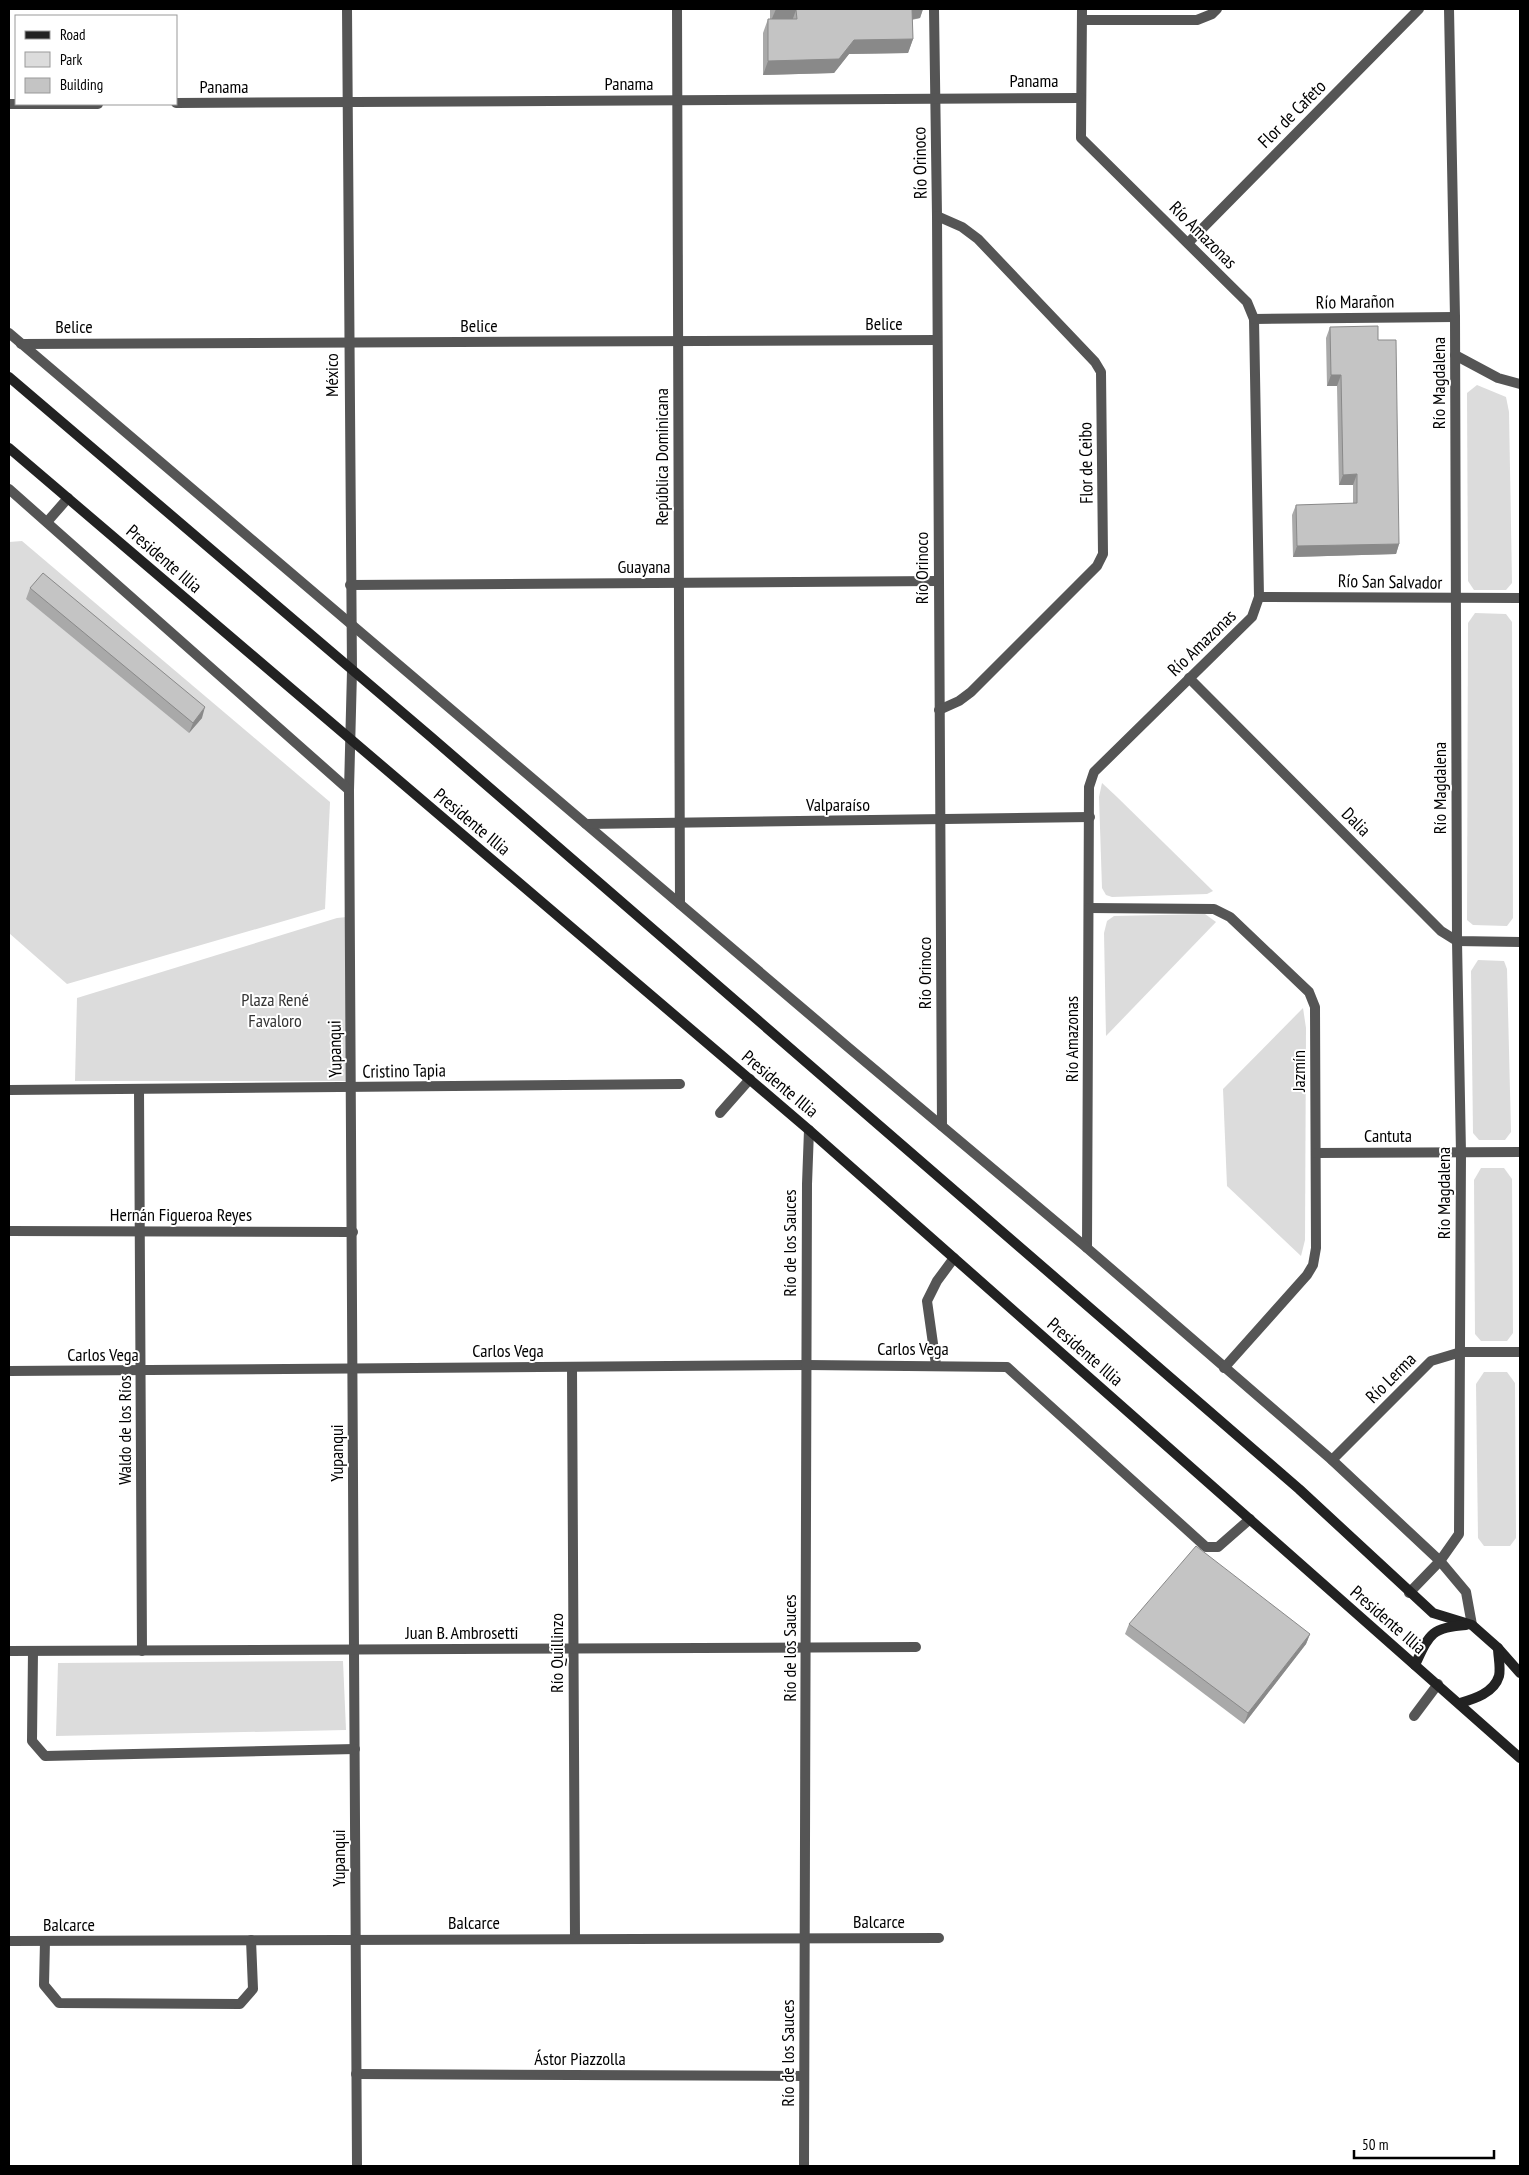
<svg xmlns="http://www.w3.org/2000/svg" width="1529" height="2175" font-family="'PT Sans Narrow',sans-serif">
<rect width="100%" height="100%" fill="#fff"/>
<!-- green -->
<g fill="#dcdcdc">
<path d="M1477 385 1506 397 1509 412 1512 583 1506 590H1474L1468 581 1467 393Z"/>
<path d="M22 541 330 802 325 909 67 984 9 933V542Z"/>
<path d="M1475 613 1506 614 1512 622 1513 918 1507 926 1473 925 1467 920 1468 623Z"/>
<path d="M1102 783 1117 797 1213 891 1207 894 1112 897 1106 895 1102 888 1099 797Z"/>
<path d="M1205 914 1216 922 1106 1036 1104 933 1107 921 1114 916Z"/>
<path d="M347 917 346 1081H75L77 998 337 918Z"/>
<path d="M1478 960 1504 961 1507 969 1511 1132 1505 1140H1479L1473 1133 1471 971Z"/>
<path d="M1303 1008 1306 1028 1305 1240 1301 1256 1227 1186 1223 1089Z"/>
<path d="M1481 1168H1504L1512 1179 1513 1333 1507 1341H1481L1475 1334 1474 1180Z"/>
<path d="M1484 1372H1507L1515 1383 1516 1538 1510 1546H1484L1478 1538 1476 1384Z"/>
<path d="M343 1661 346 1730 56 1736 58 1663Z"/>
</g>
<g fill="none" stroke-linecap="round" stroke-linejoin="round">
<!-- service -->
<g stroke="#555" stroke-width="10">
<path d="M720 1113 750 1079"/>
<path d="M1414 1716 1438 1684"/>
</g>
<!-- minor -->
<g stroke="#555" stroke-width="10">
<path d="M347 9 352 671 349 790 357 2166"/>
<path d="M677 9 680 904"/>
<path d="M934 9 937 216 942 1126"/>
<path d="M1082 9 1081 138 1247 302 1254 319 1259 597 1252 617 1094 772 1089 787 1087 1248"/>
<path d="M1082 20H1197L1212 14 1217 9"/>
<path d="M176 103 1081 98"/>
<path d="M9 104H98"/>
<path d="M937 216 962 227 978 239 1095 362 1101 372 1103 554 1097 566 971 692 959 701 939 710"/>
<path d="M1188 243 1419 9"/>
<path d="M1254 319 1455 317"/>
<path d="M9 333 849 1048 1087 1248 1332 1460 1440 1561 1466 1592 1472 1625"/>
<path d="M21 344 937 340"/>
<path d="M1455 355 1498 378 1520 384"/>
<path d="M9 489 349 790"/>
<path d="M47 522 68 498"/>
<path d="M350 585 938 581"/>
<path d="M1259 597 1520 598"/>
<path d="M1189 678 1441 931 1457 941 1520 942"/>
<path d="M586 824 1090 817"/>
<path d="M1089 908 1214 909 1230 917 1309 992 1315 1007 1316 1248 1313 1265 1307 1275 1224 1368"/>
<path d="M139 1089 142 1651"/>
<path d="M9 1090 680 1084"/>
<path d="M1316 1153 1520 1152"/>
<path d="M9 1231 353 1232"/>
<path d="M936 1365 927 1301 937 1281 954 1258"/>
<path d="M572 1367 575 1939"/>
<path d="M9 1371 807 1365 1007 1367 1206 1547H1218L1250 1519"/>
<path d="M1332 1460 1431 1361 1461 1352H1520"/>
<path d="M1409 1593 1440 1561 1459 1534 1461 1153 1457 941 1455 317 1449 9"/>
<path d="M9 1651 916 1647"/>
<path d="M33 1651 32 1741 45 1756 355 1749"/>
<path d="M9 1941 939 1938"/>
<path d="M45 1941 44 1985 59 2003 240 2004 253 1989 251 1940"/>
<path d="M356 2074 804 2076"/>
<path d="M804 2166 807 1184 809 1130"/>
</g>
<!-- secondary -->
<g stroke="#222" stroke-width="10">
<path d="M9 377 431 737 1299 1489 1433 1613 1472 1625 1498 1648 1520 1673"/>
<path d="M9 448 809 1130 1520 1758"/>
<path d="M1415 1665C1429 1635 1431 1627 1466 1625"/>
<path d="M1460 1703C1474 1699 1494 1693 1499 1676 1501 1668 1498 1656 1498 1648"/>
</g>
</g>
<!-- wall -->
<g fill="#a9a9a9">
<path d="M770 9H923L920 18 912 20 913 39 908 53 849 54 834 73 763 75V33L768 19H770Z"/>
<path d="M1330 327 1378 340 1399 544 1396 554 1293 557 1292 515 1296 505 1353 504V485H1339L1337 386H1327L1326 338Z"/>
<path d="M30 588 202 718 189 733 26 599Z"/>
<path d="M1129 1624 1310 1634 1306 1644 1244 1724 1125 1634Z"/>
</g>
<!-- shaded-wall -->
<g fill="#898989">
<path d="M776 9 796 10 791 24 770 23Z"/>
<path d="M911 9H923L920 18 907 20Z"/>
<path d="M913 39 908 53 849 54 834 73 763 75 768 61 854 40Z"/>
<path d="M1331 375H1341L1337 386H1327Z"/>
<path d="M1357 474 1353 485H1339L1343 475Z"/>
<path d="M1399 544 1396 554 1293 557 1297 546Z"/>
<path d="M205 707 202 718 189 733 193 723Z"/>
<path d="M1310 1634 1306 1644 1244 1724 1248 1713Z"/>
</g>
<!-- building -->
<g fill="#c4c4c4" stroke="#898989">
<path d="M779 9H912L913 39 854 40 839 59 768 61V19H797L796 10Z"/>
<path d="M1378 326V340H1396L1399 544 1297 546 1296 505 1357 503V474L1343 475 1341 375H1331L1330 327Z"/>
<path d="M43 573 205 707 193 723 30 588Z"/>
<path d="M1196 1546 1310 1634 1248 1713 1129 1624Z"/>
</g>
<g text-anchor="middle" stroke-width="4" stroke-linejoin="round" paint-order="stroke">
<!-- street labels -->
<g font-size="18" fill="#000" stroke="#fff">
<text x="1034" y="87">Panama</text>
<text x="629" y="90">Panama</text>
<text x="224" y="93">Panama</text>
<text transform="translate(1292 114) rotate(-45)" y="6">Flor de Cafeto</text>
<text transform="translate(920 163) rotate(-91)" y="6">Río Orinoco</text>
<text transform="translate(1203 235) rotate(45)" y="6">Río Amazonas</text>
<text transform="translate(1355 302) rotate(-1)" y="6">Río Marañon</text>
<text x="884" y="330">Belice</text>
<text x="479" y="332">Belice</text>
<text x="74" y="333">Belice</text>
<text transform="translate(332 375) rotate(-90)" y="6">México</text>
<text transform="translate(1439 383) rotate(-90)" y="6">Río Magdalena</text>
<text transform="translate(662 457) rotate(-90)" y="6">República Dominicana</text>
<text transform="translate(1086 463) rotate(-91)" y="6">Flor de Ceibo</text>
<text transform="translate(164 559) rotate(41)" y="6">Presidente Illia</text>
<text x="644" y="573">Guayana</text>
<text transform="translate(922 568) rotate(-90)" y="6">Río Orinoco</text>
<text transform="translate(1390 582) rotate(1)" y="6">Río San Salvador</text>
<text transform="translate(1202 643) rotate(-44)" y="6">Río Amazonas</text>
<text transform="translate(1440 788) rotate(-90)" y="6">Río Magdalena</text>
<text x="838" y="811">Valparaíso</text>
<text transform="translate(472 822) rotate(40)" y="6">Presidente Illia</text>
<text transform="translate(1356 822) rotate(45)" y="6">Dalia</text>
<text transform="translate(925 973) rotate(-90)" y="6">Río Orinoco</text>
<text transform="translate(1072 1039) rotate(-90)" y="6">Río Amazonas</text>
<text transform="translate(335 1049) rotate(-91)" y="6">Yupanqui</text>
<text transform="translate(404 1071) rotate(-1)" y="6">Cristino Tapia</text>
<text transform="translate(1299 1071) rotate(-90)" y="6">Jazmín</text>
<text transform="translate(780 1084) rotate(40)" y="6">Presidente Illia</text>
<text x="1388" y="1142">Cantuta</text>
<text transform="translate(1444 1193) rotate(-90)" y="6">Río Magdalena</text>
<text x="181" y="1221">Hernán Figueroa Reyes</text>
<text transform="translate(790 1243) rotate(-90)" y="6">Río de los Sauces</text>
<text x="913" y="1355">Carlos Vega</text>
<text x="508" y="1357">Carlos Vega</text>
<text transform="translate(1085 1352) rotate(41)" y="6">Presidente Illia</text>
<text x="103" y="1361">Carlos Vega</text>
<text transform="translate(1391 1378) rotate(-45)" y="6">Río Lerma</text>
<text transform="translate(125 1430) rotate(-90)" y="6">Waldo de los Ríos</text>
<text transform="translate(337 1453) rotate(-90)" y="6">Yupanqui</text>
<text transform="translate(1388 1620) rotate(41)" y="6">Presidente Illia</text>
<text x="462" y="1639">Juan B. Ambrosetti</text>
<text transform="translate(790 1648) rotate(-90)" y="6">Río de los Sauces</text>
<text transform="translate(557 1653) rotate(-90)" y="6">Río Quillinzo</text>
<text transform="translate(339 1858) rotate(-90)" y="6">Yupanqui</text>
<text x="879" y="1928">Balcarce</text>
<text x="474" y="1929">Balcarce</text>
<text x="69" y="1931">Balcarce</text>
<text transform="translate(788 2053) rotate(-90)" y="6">Río de los Sauces</text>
<text x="580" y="2065">Ástor Piazzolla</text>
</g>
<!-- park labels -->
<g font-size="18" fill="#333" stroke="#fff">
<text x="275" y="1006">Plaza René<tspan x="275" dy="21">Favaloro</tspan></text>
</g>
</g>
<!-- border -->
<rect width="1529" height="2175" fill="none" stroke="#000000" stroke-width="20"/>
<!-- legend -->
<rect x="15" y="15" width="162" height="90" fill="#ffffff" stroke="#999999"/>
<rect x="25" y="31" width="25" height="8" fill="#222222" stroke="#999999"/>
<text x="60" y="40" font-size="15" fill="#000000">Road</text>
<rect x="25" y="52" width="25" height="15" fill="#dcdcdc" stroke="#999999"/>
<text x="60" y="65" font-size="15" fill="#000000">Park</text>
<rect x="25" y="78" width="25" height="15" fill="#c4c4c4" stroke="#999999"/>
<text x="60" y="90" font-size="15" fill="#000000">Building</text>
<!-- scale -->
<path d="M1354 2150v8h140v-8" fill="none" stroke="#000000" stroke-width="2.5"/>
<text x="1362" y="2150" font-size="15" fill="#000000" stroke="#ffffff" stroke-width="4" paint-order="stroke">50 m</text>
</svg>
